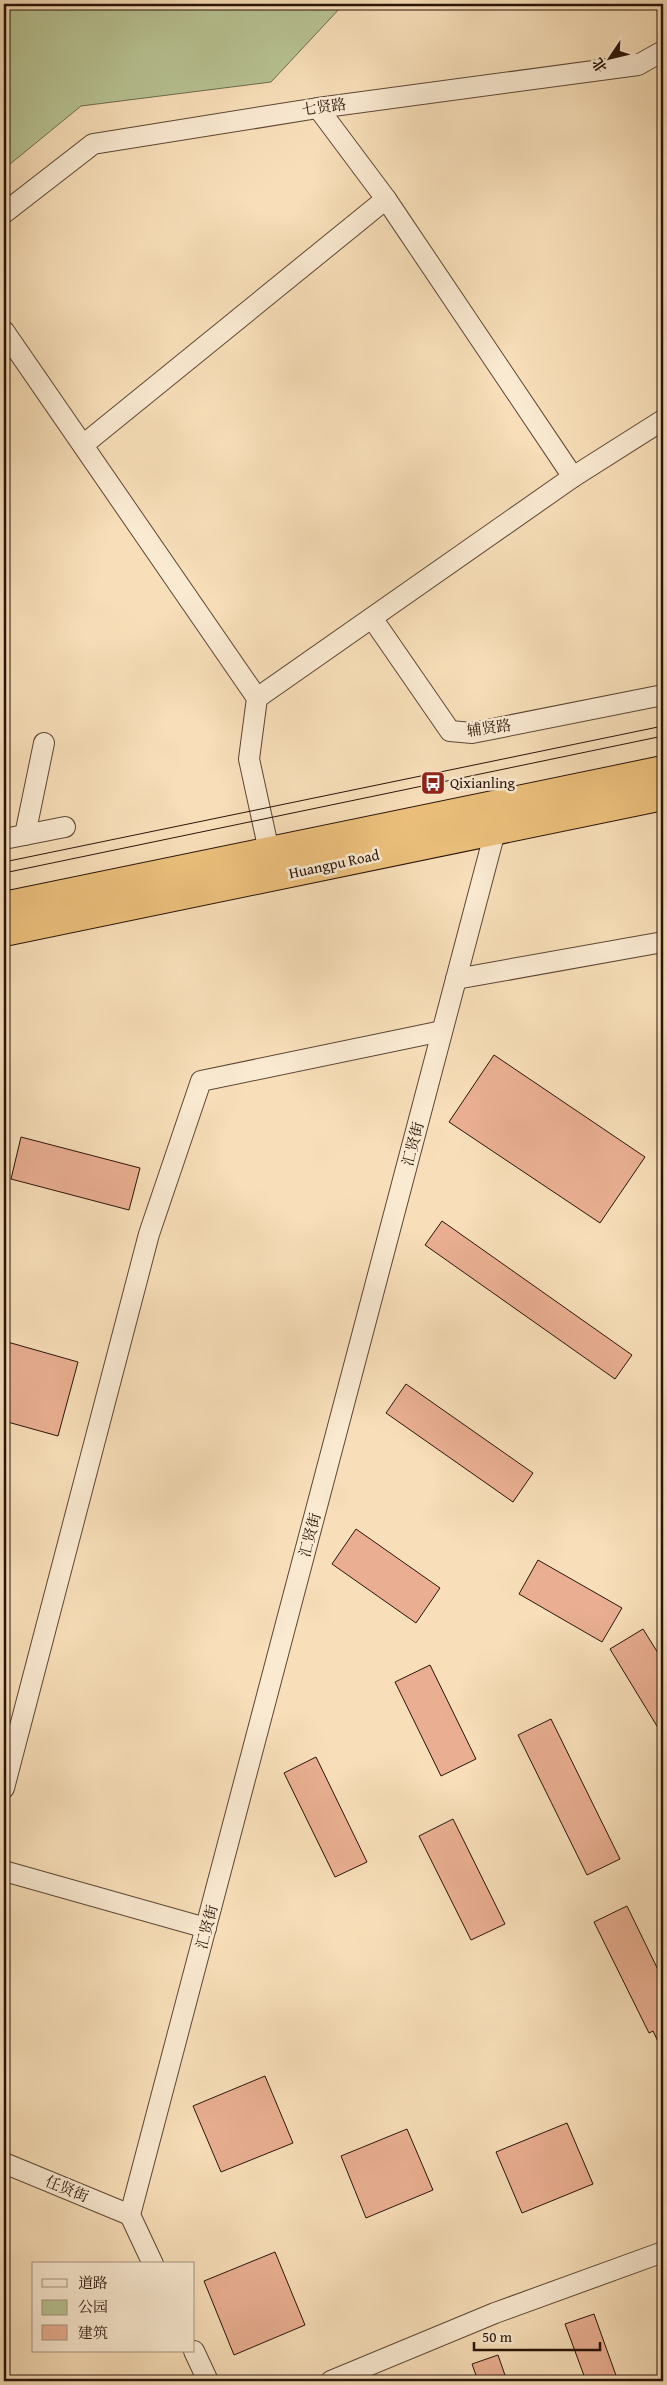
<svg xmlns="http://www.w3.org/2000/svg" width="667" height="2385" font-family="'Gentium Book Plus','Noto Serif SC',serif">
<rect width="100%" height="100%" fill="#f8dfb9"/>
<filter id="stains"><feTurbulence type="fractalNoise" baseFrequency=".004" numOctaves="4"/><feColorMatrix values="0 0 0 0 .2 0 0 0 0 .09 0 0 0 0 .02 0 0 0 .5 -.17"/></filter>
<radialGradient id="worn" r=".72"><stop offset=".6" stop-color="#630" stop-opacity="0"/><stop offset="1" stop-color="#630" stop-opacity=".3"/></radialGradient>
<!-- green -->
<path fill="#b8c393" stroke="#706b4e" d="M4 4H341V7L271 82 81 106 4 169Z"/>
<!-- building -->
<g fill="#eaaf92" stroke="#291308">
<path d="M494 1055 645 1157 600 1223 449 1122Z"/>
<path d="M21 1137 140 1168 129 1210 11 1179Z"/>
<path d="M442 1221 632 1355 615 1379 425 1245Z"/>
<path d="M4 1341 78 1362 58 1436 4 1421Z"/>
<path d="M406 1384 533 1473 513 1502 386 1413Z"/>
<path d="M356 1529 440 1588 416 1623 332 1564Z"/>
<path d="M538 1560 622 1608 602 1642 519 1594Z"/>
<path d="M643 1629 663 1661V1736L610 1649Z"/>
<path d="M430 1665 476 1759 441 1776 395 1682Z"/>
<path d="M551 1719 620 1859 587 1875 518 1735Z"/>
<path d="M316 1757 367 1862 335 1877 284 1773Z"/>
<path d="M453 1819 505 1924 471 1940 419 1836Z"/>
<path d="M627 1906 663 1980V2052L653 2031 649 2033 594 1922Z"/>
<path d="M265 2076 293 2143 221 2172 193 2106Z"/>
<path d="M567 2123 593 2184 522 2213 496 2152Z"/>
<path d="M407 2129 433 2190 366 2218 341 2156Z"/>
<path d="M275 2252 305 2325 234 2355 204 2281Z"/>
<path d="M594 2314 618 2381H586L565 2324Z"/>
<path d="M498 2355 507 2381H478L472 2364Z"/>
</g>
<g fill="none" stroke-linecap="round" stroke-linejoin="round">
<defs>
<g id="minor">
<path d="M318 108 386 199 573 477"/>
<path d="M4 213 93 144 318 108 638 65 663 51"/>
<path d="M4 331 257 698 249 759 269 851"/>
<path d="M83 445 386 199"/>
<path d="M372 618 450 731 472 733 663 695"/>
<path d="M257 698 573 477 663 420"/>
<path d="M25 835 44 743"/>
<path d="M4 839 65 827"/>
<path d="M456 979 663 942"/>
<path d="M4 1788 149 1234 201 1081 442 1031"/>
<path d="M4 1871 206 1928"/>
<path d="M4 2163 130 2215"/>
<path d="M153 2264 130 2215 498 820"/>
<path d="M194 2351 208 2381"/>
<path d="M331 2381 495 2313 663 2252"/>
</g>
<g id="highway">
<path d="M4 906 663 770"/>
<path d="M4 932 663 796"/>
</g>
</defs>
<!-- minor casing -->
<use href="#minor" stroke="#5d4634" stroke-width="22"/>
<!-- highway casing -->
<use href="#highway" stroke="#291308" stroke-width="30"/>
<!-- minor -->
<use href="#minor" stroke="#faead2" stroke-width="20"/>
<!-- highway -->
<use href="#highway" stroke="#ecc07c" stroke-width="28"/>
<!-- tram -->
<g stroke="#291308" stroke-width="1">
<path d="M4 862 663 726"/>
<path d="M4 873 663 736"/>
</g>
</g>
<!-- icons -->
<defs>
<symbol id="bus-square" viewBox="-11 -11 22 22"><rect x="-9" y="-9" width="18" height="18" rx="4" fill="#8f2418" stroke="#faead2"/><path d="M-5-6H5V4H4V6H2V4H-2V6H-4V4H-5ZM-3.5-4V0h7V-4ZM-3.5 1.2v1.5H-2V1.2ZM2 1.2v1.5H3.5V1.2Z" fill="#fff"/></symbol>
</defs>
<g fill-rule="evenodd">
<use href="#bus-square" x="419" y="769" width="28" height="28"/>
</g>
<g text-anchor="middle" stroke-width="5" stroke-linejoin="round" paint-order="stroke">
<!-- street labels -->
<g font-size="15" fill="#291308" stroke="#faead2">
<text transform="translate(324 107) rotate(-8)" y="5">七贤路</text>
<text transform="translate(489 728) rotate(-8)" y="5">辅贤路</text>
<text transform="translate(334 864) rotate(-12)" y="5">Huangpu Road</text>
<text transform="translate(413 1144) rotate(-75)" y="5">汇贤街</text>
<text transform="translate(310 1535) rotate(-75)" y="5">汇贤街</text>
<text transform="translate(207 1927) rotate(-75)" y="5">汇贤街</text>
<text transform="translate(67 2189) rotate(22)" y="5">任贤街</text>
</g>
<!-- poi labels -->
<g font-size="15" fill="#291308" stroke="#faead2" text-anchor="start">
<text x="450" y="788">Qixianling</text>
</g>
</g>
<!-- margin -->
<rect width="667" height="2385" fill="none" stroke="#f8dfb9" stroke-width="20"/>
<rect x="5" y="5" width="657" height="2375" fill="none" stroke="#291308" stroke-width="2.5"/>
<rect x="10" y="10" width="647" height="2365" fill="none" stroke="#291308"/>
<!-- legend -->
<rect x="32" y="2262" width="162" height="90" fill="#faead2" stroke="#a69481"/>
<rect x="42" y="2279" width="25" height="8" fill="#faead2" stroke="#a69481"/>
<text x="78" y="2288" font-size="15" fill="#291308">道路</text>
<rect x="42" y="2300" width="25" height="15" fill="#b8c393" stroke="#a69481"/>
<text x="78" y="2312" font-size="15" fill="#291308">公园</text>
<rect x="42" y="2325" width="25" height="15" fill="#eaaf92" stroke="#a69481"/>
<text x="78" y="2338" font-size="15" fill="#291308">建筑</text>
<!-- north arrow -->
<g transform="translate(610 58) rotate(235)" stroke="#faead2" stroke-width="4" paint-order="stroke">
<path d="M0-4L9 19L0 12L-9 19Z" fill="#291308"/>
<text y="-8" font-size="14" font-weight="bold" text-anchor="middle" fill="#291308">北</text>
</g>
<!-- scale -->
<path d="M474 2342v8h126v-8" fill="none" stroke="#291308" stroke-width="2.5"/>
<text x="482" y="2342" font-size="15" fill="#291308" stroke="#faead2" stroke-width="4" paint-order="stroke">50 m</text>
<rect width="100%" height="100%" filter="url(#stains)"/>
<rect width="100%" height="100%" fill="url(#worn)"/>
</svg>
